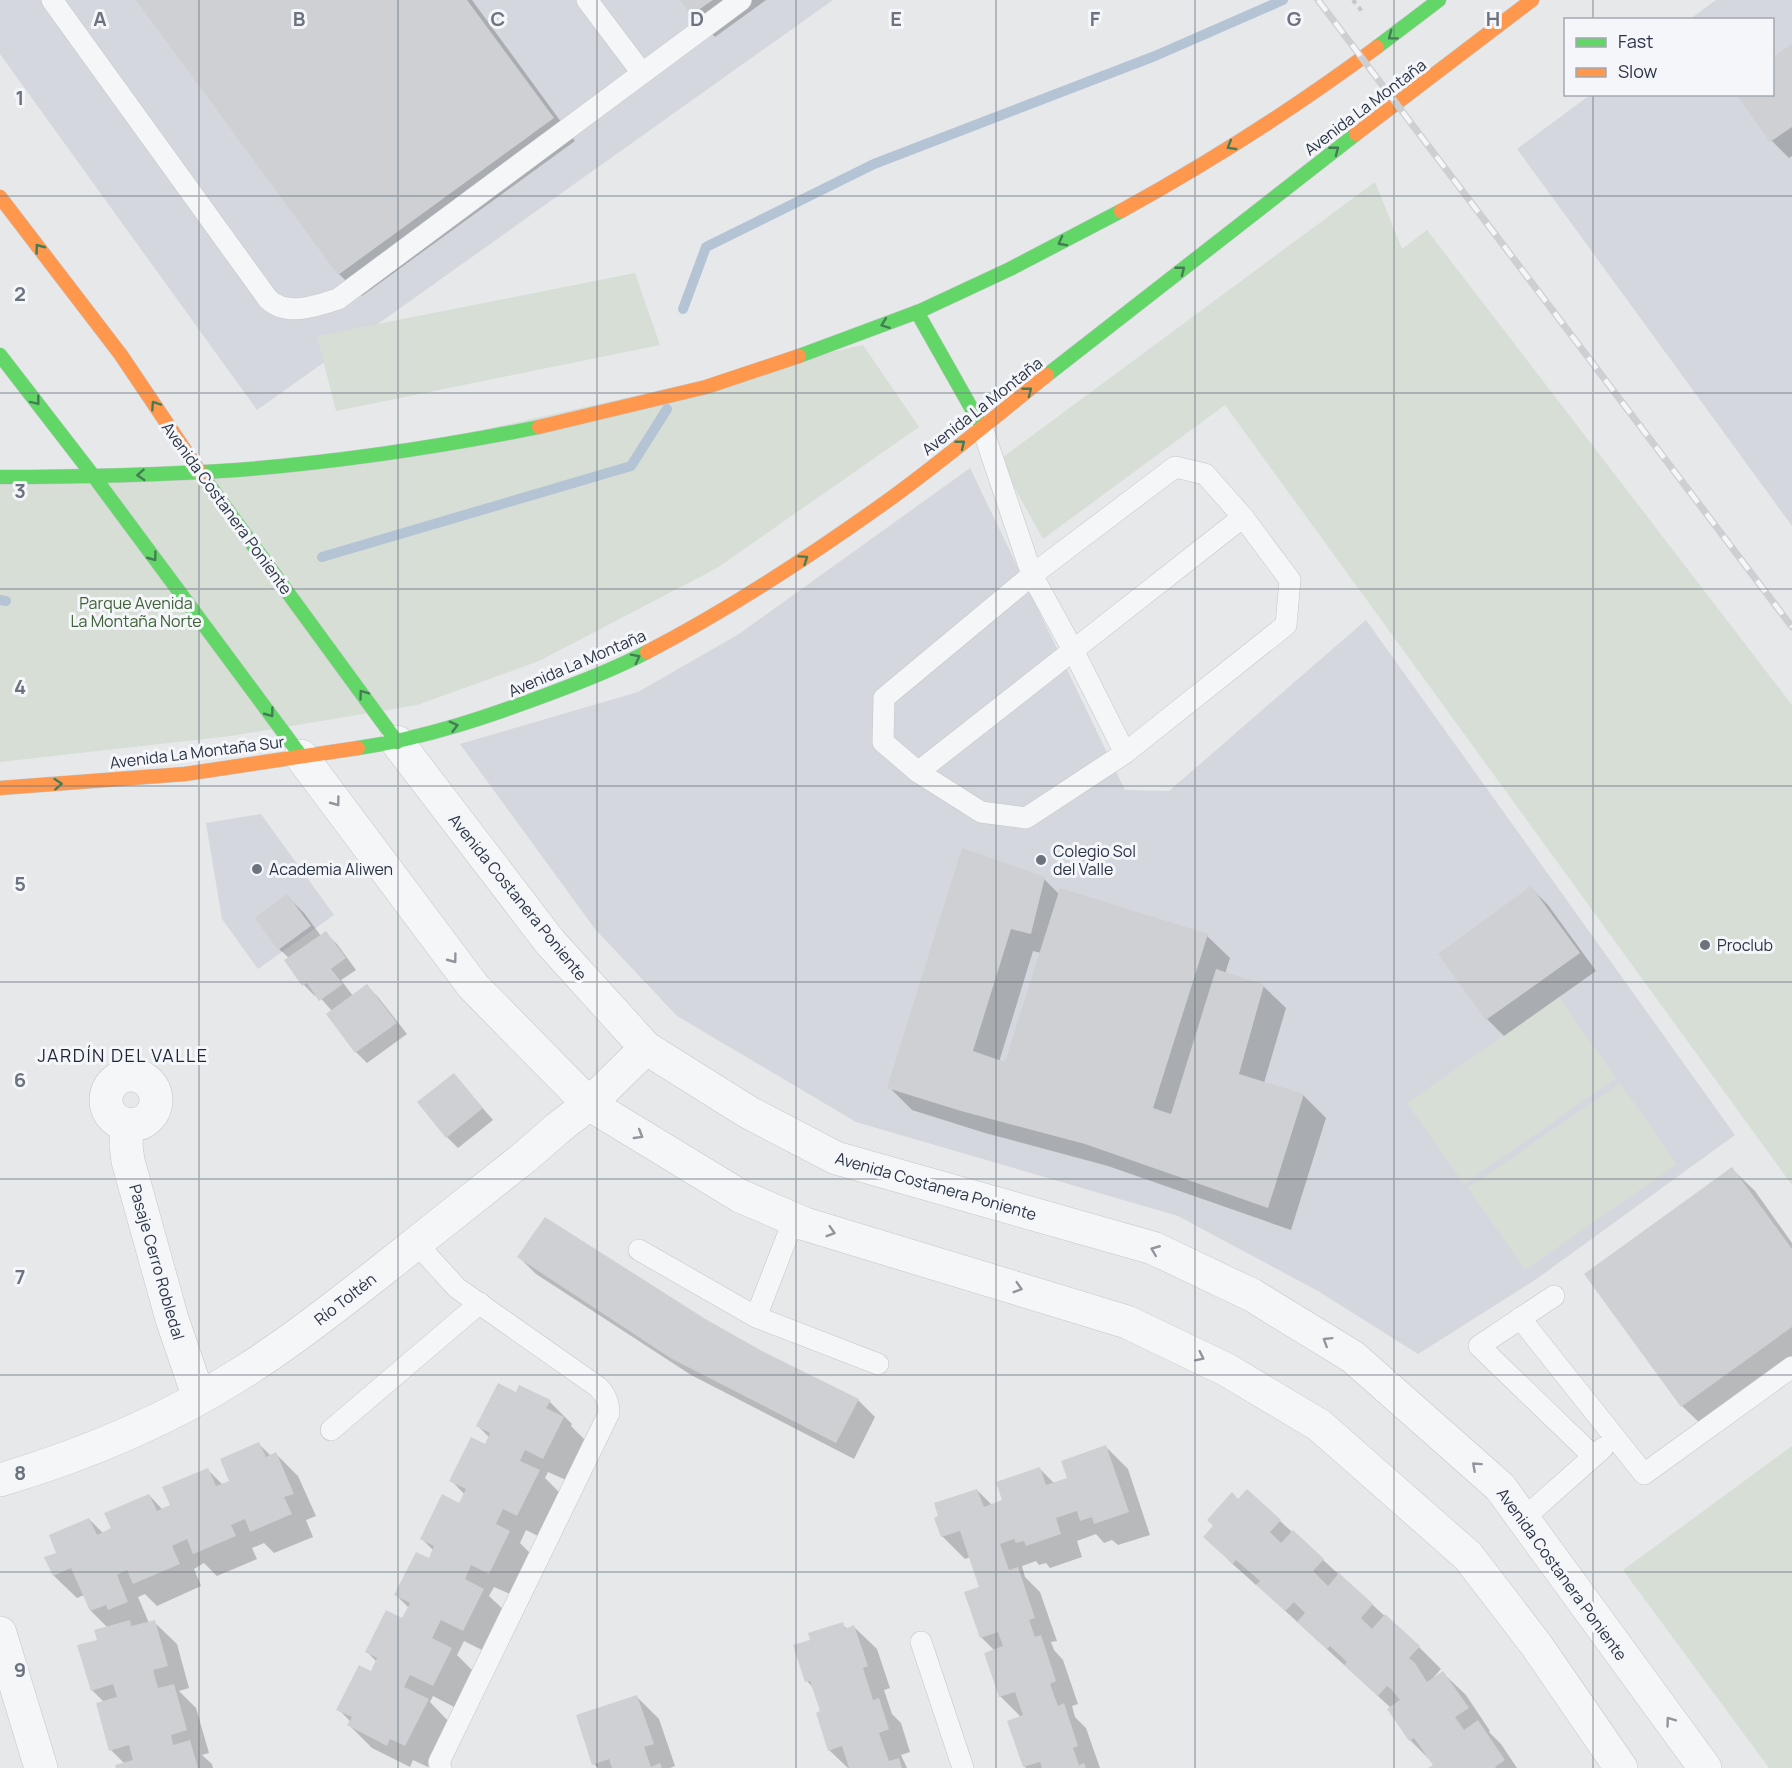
<svg xmlns="http://www.w3.org/2000/svg" width="1792" height="1768" font-family="Manrope,sans-serif">
<rect width="100%" height="100%" fill="#e6e8ea"/>
<!-- built -->
<g fill="#d4d7dd">
<path d="M0 0H833L257 410 0 54Z"/>
<path d="M1716 0H1792V526L1517 149 1590 95 1772 94V20L1690 19Z"/>
<path d="M970 468 1125 790 1169 791 1366 620 1735 1135 1535 1280 1418 1354 1318 1291 1178 1216 856 1122 677 1016 595 929 460 744 638 692 739 634Z"/>
<path d="M261 814 334 915 258 969 222 919 206 823Z"/>
</g>
<!-- green -->
<g fill="#d6ded6">
<path d="M1375 182 1402 249 1427 230 1792 705V1185L1225 405 1043 539 999 460Z"/>
<path d="M635 273 660 345 336 411 317 336Z"/>
<path d="M863 345 919 427 717 568 539 661 417 705 231 736 0 762V479L308 469Z"/>
<path d="M1559 997 1616 1078 1464 1184 1407 1103Z"/>
<path d="M1620 1083 1677 1164 1525 1270 1468 1188Z"/>
<path d="M1792 1446V1768H1769L1623 1570Z"/>
</g>
<!-- shadow -->
<g fill="#0003" fill-rule="evenodd">
<path d="M138 0H472L575 141 362 296 339 274Z"/>
<path d="M682 0H766L715 37 692 15Z"/>
<path d="M1792 46V156L1789 158 1772 141 1738 94H1772Z"/>
<path d="M1044 879 1059 894 1207 936 1230 958 1225 974 1263 986 1286 1008 1264 1083 1303 1095 1326 1118 1291 1230 1108 1166 985 1133 912 1110 889 1087ZM1033 951 1041 953 1006 1064 999 1062Z"/>
<path d="M1531 888 1548 905 1596 971 1504 1036 1487 1019 1440 954Z"/>
<path d="M287 896 304 913 321 936 325 933 337 944 356 970 341 980 353 996 367 986 378 997 407 1034 367 1063 356 1052 328 1014 332 1011 317 994 315 996 304 985 289 958 279 949Z"/>
<path d="M454 1075 493 1120 458 1148 447 1137Z"/>
<path d="M1732 1169 1755 1191 1792 1243V1365L1705 1428 1682 1406Z"/>
<path d="M519 1257 706 1321 762 1353 858 1400 875 1417 854 1459 691 1375 536 1274Z"/>
<path d="M516 1394 550 1402 572 1424 571 1426 586 1441 566 1480 548 1472 545 1478 561 1494 540 1537 526 1530 520 1543 532 1555 512 1595 494 1587 489 1596 506 1612 486 1652 464 1641 457 1655 474 1672 456 1708 433 1696 430 1702 450 1723 428 1767 413 1760 410 1767 372 1748 349 1725 351 1722 338 1709 372 1674 377 1662 367 1652 403 1620 409 1608 396 1595 429 1560 434 1551 422 1539 460 1505 465 1495 451 1480 486 1446 490 1438 478 1426Z"/>
<path d="M259 1444 271 1456 276 1454 298 1476 316 1516 306 1520 313 1537 274 1553 264 1543 252 1548 257 1559 217 1576 204 1563 194 1569 201 1586 157 1606 145 1594 138 1597 149 1623 154 1622 177 1644 189 1688 179 1691 196 1708 209 1753 202 1755 212 1764 213 1768H117L125 1764 111 1750 104 1702 92 1690 99 1641 108 1628 91 1611 84 1595 77 1598 54 1576 58 1553 89 1519 103 1533 113 1529 149 1495 163 1510 172 1506 208 1470 223 1485 231 1482Z"/>
<path d="M1106 1447 1128 1469 1150 1535 1118 1545 1112 1540 1104 1543 1096 1534 1077 1541 1082 1557 1050 1568 1046 1563 1039 1565 1036 1561 1022 1566 1025 1577 1040 1592 1057 1641 1051 1642 1054 1650 1063 1660 1078 1704 1072 1706 1075 1717 1086 1728 1100 1768H1026L1024 1766 1021 1717 1000 1696 995 1651 981 1637V1588L970 1557 965 1559 942 1536 977 1490 992 1505 1004 1501 1040 1469 1055 1484 1069 1479Z"/>
<path d="M1247 1491 1419 1647 1441 1669 1433 1678 1443 1673 1466 1695 1490 1731 1489 1732 1501 1744 1517 1768H1430L1435 1765 1410 1740 1389 1709 1391 1708 1281 1607 1257 1584 1256 1585 1227 1559 1238 1501Z"/>
<path d="M842 1624 847 1629 854 1627 877 1649 890 1688 884 1690 892 1714 901 1723 910 1752 901 1755 907 1768H848L829 1750 822 1712 814 1689 807 1681 812 1641Z"/>
<path d="M637 1697 659 1719 675 1766 670 1768H598L594 1764Z"/>
</g>
<g fill="none" stroke-linecap="round" stroke-linejoin="round">
<!-- stream -->
<g stroke="#b4c4d5" stroke-width="10">
<path d="M683 309 706 247 874 164 1155 56 1283 0"/>
<path d="M322 557 631 466 667 409"/>
<path d="M0 600 6 601"/>
</g>
</g>
<!-- building -->
<g fill="#ced0d3">
<path d="M136 0H467L554 118 338 275Z"/>
<path d="M680 0H713L691 15Z"/>
<path d="M1792 44V127L1770 142 1736 94H1772V58Z"/>
<path d="M962 848 1045 877 1031 934 1011 929 973 1051 1005 1062 1060 888 1208 934 1153 1108 1171 1114 1216 969 1264 985 1239 1074 1304 1094 1268 1208 1085 1144 961 1111 887 1088Z"/>
<path d="M1531 886 1580 953 1486 1020 1438 954Z"/>
<path d="M287 894 311 926 278 950 255 918Z"/>
<path d="M326 931 346 958 331 969 343 984 319 1001 307 983 302 986 284 960Z"/>
<path d="M367 984 397 1023 355 1053 326 1014Z"/>
<path d="M454 1073 483 1108 446 1138 417 1102Z"/>
<path d="M1732 1167 1792 1249V1327L1681 1407 1584 1274Z"/>
<path d="M545 1217 707 1320 762 1351 859 1399 836 1443 672 1359 517 1257Z"/>
<path d="M498 1383 516 1392 519 1385 551 1400 546 1408 564 1417 543 1459 525 1450 520 1461 540 1470 517 1516 503 1509 496 1524 510 1531 489 1574 471 1565 465 1579 484 1589 463 1631 441 1620 432 1638 452 1648 433 1686 410 1675 404 1687 429 1699 405 1746 390 1739 387 1746 347 1725 352 1717 336 1710 359 1665 371 1671 377 1658 365 1652 386 1610 402 1618 410 1603 394 1595 416 1552 429 1558 434 1546 420 1539 442 1494 459 1503 466 1489 449 1481 471 1437 485 1444 490 1433 476 1426Z"/>
<path d="M259 1442 266 1457 276 1452 294 1494 284 1497 292 1514 250 1532 245 1519 231 1525 236 1536 193 1554 187 1539 172 1546 180 1564 133 1584 127 1570 117 1575 128 1602 108 1610 106 1605 90 1611 71 1568 53 1576 44 1557 56 1553 49 1535 89 1518 97 1535 111 1528 104 1513 149 1494 157 1511 170 1505 162 1487 208 1468 216 1486 229 1481 220 1459Z"/>
<path d="M1106 1445 1129 1512 1094 1524 1092 1517 1080 1521 1077 1511 1056 1518 1061 1534 1026 1546 1024 1541 1016 1543 1014 1539 1000 1544 1009 1570 1018 1567 1035 1618 1029 1620 1035 1637 1041 1635 1056 1681 1050 1684 1058 1706 1064 1703 1078 1746 1073 1748 1079 1765 1084 1763 1086 1768H1042L1040 1762 1023 1767 1007 1721 1023 1715 1015 1692 999 1697 984 1653 1003 1646 998 1632 980 1638 964 1592 979 1587 960 1531 941 1537 934 1518 938 1516 934 1503 977 1489 984 1507 1002 1500 996 1482 1040 1467 1046 1485 1067 1478 1061 1461Z"/>
<path d="M1247 1489 1281 1520 1270 1532 1281 1543 1293 1530 1324 1559 1313 1571 1328 1586 1339 1573 1373 1604 1361 1618 1372 1629 1385 1614 1420 1646 1409 1658 1415 1663 1427 1682 1443 1671 1469 1708 1455 1717 1464 1730 1478 1720 1505 1760 1495 1767 1496 1768H1428L1433 1765 1414 1738 1409 1741 1387 1709 1400 1700 1391 1689 1387 1686 1378 1696 1344 1665 1347 1662 1330 1646 1327 1649 1297 1622 1305 1613 1294 1602 1285 1611 1256 1585 1260 1581 1236 1560 1233 1564 1203 1537 1213 1526 1207 1520 1232 1492 1238 1499Z"/>
<path d="M130 1620 131 1626 155 1620 168 1666 153 1670 158 1688 174 1684 187 1730 171 1735 173 1745 190 1740 198 1768H116L115 1765 133 1760 129 1745 109 1751 96 1703 117 1697 113 1684 91 1691 77 1645 97 1640 94 1630Z"/>
<path d="M843 1622 845 1629 854 1625 868 1666 863 1668 873 1700 879 1698 889 1729 879 1733 889 1761 899 1758 902 1768H849L842 1746 828 1751 816 1713 820 1711 810 1681 805 1682 793 1645 810 1640 808 1633Z"/>
<path d="M637 1695 654 1744 644 1747 651 1767 660 1763 662 1768H612L609 1759 592 1765 576 1715Z"/>
</g>
<g fill="none" stroke-linecap="round" stroke-linejoin="round">
<defs>
<g id="lane">
<path d="M52 0 268 299C286 317 317 306 338 299L741 0"/>
<path d="M587 0 642 73"/>
<path d="M982 427 1032 575 1073 650 1125 753"/>
<path d="M1175 467 1205 474 1243 517 1290 580 1286 625 1125 753 1026 818 981 812 918 772 883 742 884 698 1032 575Z"/>
<path d="M918 772 1243 517"/>
<path d="M416 1243 457 1288 598 1387C606 1395 609 1402 609 1413L439 1762 441 1768"/>
<path d="M639 1250 756 1317 878 1364"/>
<path d="M1554 1296 1479 1346 1593 1456"/>
<path d="M756 1317 794 1219"/>
<path d="M1520 1318 1644 1474 1792 1367"/>
<path d="M331 1430 480 1303"/>
<path d="M1523 1519 1603 1448"/>
<path d="M921 1642 963 1768"/>
</g>
<g id="street">
<path d="M397 742 550 942 646 1048 748 1112 836 1158 1153 1248 1252 1295 1353 1357 1500 1487 1705 1768"/>
<path d="M301 756 473 986 589 1104 740 1196 805 1224 1127 1322 1227 1370 1319 1425 1468 1556 1537 1646 1621 1768"/>
<circle cx="131" cy="1100" r="25"/>
<path d="M127 1124 126 1145 128 1161 172 1319 199 1398"/>
<path d="M0 1480C84 1455 166 1421 240 1374 288 1344 332 1309 376 1275 426 1235 476 1196 526 1156L558 1128 589 1104 646 1048"/>
<path d="M0 1633 41 1768"/>
</g>
<g id="fast">
<path d="M1377 47 1439 0"/>
<path d="M917 312 982 427"/>
<path d="M0 355 95 478 301 756"/>
<path d="M799 356 920 311 1010 269 1121 211"/>
<path d="M1047 375 1356 134"/>
<path d="M201 474 397 742"/>
<path d="M0 477C79 477 158 475 237 470 339 462 439 447 539 427"/>
<path d="M358 748C426 738 490 716 554 692 586 680 617 668 647 652"/>
</g>
<g id="slow">
<path d="M1356 134 1532 0"/>
<path d="M0 197 121 355 201 474"/>
<path d="M1121 211C1210 162 1295 108 1377 47"/>
<path d="M539 427 706 387 799 356"/>
<path d="M647 652C732 608 812 555 890 499 944 460 995 417 1047 375"/>
<path d="M0 788 185 774 358 748"/>
</g>
</defs>
<!-- lane casing -->
<use href="#lane" stroke="#c4c6c8" stroke-width="22"/>
<!-- street casing -->
<use href="#street" stroke="#c4c6c8" stroke-width="34"/>
<!-- fast casing -->
<use href="#fast" stroke="#c4c6c8" stroke-width="15"/>
<!-- slow casing -->
<use href="#slow" stroke="#c4c6c8" stroke-width="15"/>
<!-- path -->
<path stroke="#c5c6ca" stroke-width="4" stroke-dasharray="4.5 4.5" stroke-linecap="butt" d="M1353 0 1364 14"/>
<!-- lane -->
<use href="#lane" stroke="#f5f6f7" stroke-width="21"/>
<!-- street -->
<use href="#street" stroke="#f5f6f7" stroke-width="33"/>
<!-- fast -->
<use href="#fast" stroke="#63d668" stroke-width="14"/>
<!-- slow -->
<use href="#slow" stroke="#ff974d" stroke-width="14"/>
<defs>
<path id="rail" d="M1318 0 1792 627"/>
</defs>
<!-- rail casing -->
<use href="#rail" stroke="#cecfd2" stroke-width="7"/>
<!-- rail -->
<use href="#rail" stroke="#f4f6f9" stroke-width="4.5" stroke-dasharray="14" stroke-linecap="butt"/>
</g>
<!-- one-way arrows -->
<defs><path id="oneway-chevron" d="M-2-3.5L2.5 0L-2 3.5" fill="none" stroke-width="1.6" stroke-linecap="round" stroke-linejoin="round" transform="scale(1.5)"/></defs>
<g stroke="#447d55">
<use href="#oneway-chevron" transform="translate(1392 36) rotate(143)"/>
<use href="#oneway-chevron" transform="translate(1231 146) rotate(149)"/>
<use href="#oneway-chevron" transform="translate(1335 150) rotate(-38)"/>
<use href="#oneway-chevron" transform="translate(1062 242) rotate(152)"/>
<use href="#oneway-chevron" transform="translate(39 248) rotate(-127)"/>
<use href="#oneway-chevron" transform="translate(1181 270) rotate(-38)"/>
<use href="#oneway-chevron" transform="translate(885 324) rotate(159)"/>
<use href="#oneway-chevron" transform="translate(1028 391) rotate(-38)"/>
<use href="#oneway-chevron" transform="translate(36 401) rotate(52)"/>
<use href="#oneway-chevron" transform="translate(155 405) rotate(-124)"/>
<use href="#oneway-chevron" transform="translate(961 444) rotate(-39)"/>
<use href="#oneway-chevron" transform="translate(141 475) rotate(176)"/>
<use href="#oneway-chevron" transform="translate(153 557) rotate(53)"/>
<use href="#oneway-chevron" transform="translate(804 559) rotate(-34)"/>
<use href="#oneway-chevron" transform="translate(636 658) rotate(-27)"/>
<use href="#oneway-chevron" transform="translate(363 694) rotate(-126)"/>
<use href="#oneway-chevron" transform="translate(270 713) rotate(53)"/>
<use href="#oneway-chevron" transform="translate(454 726) rotate(-15)"/>
<use href="#oneway-chevron" transform="translate(58 784) rotate(-4)"/>
</g>
<g stroke="#90959e">
<use href="#oneway-chevron" transform="translate(336 802) rotate(53)"/>
<use href="#oneway-chevron" transform="translate(453 959) rotate(53)"/>
<use href="#oneway-chevron" transform="translate(639 1135) rotate(31)"/>
<use href="#oneway-chevron" transform="translate(831 1232) rotate(17)"/>
<use href="#oneway-chevron" transform="translate(1155 1250) rotate(-158)"/>
<use href="#oneway-chevron" transform="translate(1018 1288) rotate(17)"/>
<use href="#oneway-chevron" transform="translate(1327 1341) rotate(-148)"/>
<use href="#oneway-chevron" transform="translate(1200 1357) rotate(26)"/>
<use href="#oneway-chevron" transform="translate(1476 1466) rotate(-138)"/>
<use href="#oneway-chevron" transform="translate(1670 1721) rotate(-126)"/>
</g>
<!-- grid -->
<path fill="none" stroke="#6c737f" stroke-width="1.5" stroke-opacity="0.55" d="M199 0V1768M398 0V1768M597 0V1768M796 0V1768M996 0V1768M1195 0V1768M1394 0V1768M1593 0V20M1593 94V1768M0 196H1792M0 393H1792M0 589H1792M0 786H1792M0 982H1792M0 1179H1792M0 1375H1792M0 1572H1792"/>
<!-- markers -->
<g fill="#6c737f" stroke="#f4f6f9" stroke-width="2">
<circle cx="1041" cy="860" r="6"/>
<circle cx="257" cy="869" r="6"/>
<circle cx="1705" cy="945" r="6"/>
</g>
<g text-anchor="middle" stroke-width="6" stroke-linejoin="round" paint-order="stroke">
<!-- street labels -->
<g font-size="16" fill="#2b3445" stroke="#f4f6f9">
<text transform="translate(1365 107) rotate(-37)" y="6">Avenida La Montaña</text>
<text transform="translate(982 406) rotate(-38)" y="6">Avenida La Montaña</text>
<text transform="translate(227 508) rotate(54)" y="6">Avenida Costanera Poniente</text>
<text transform="translate(577 663) rotate(-23)" y="6">Avenida La Montaña</text>
<text transform="translate(197 752) rotate(-7)" y="6">Avenida La Montaña Sur</text>
<text transform="translate(518 897) rotate(51)" y="6">Avenida Costanera Poniente</text>
<text transform="translate(936 1186) rotate(16)" y="6">Avenida Costanera Poniente</text>
<text transform="translate(157 1262) rotate(74)" y="6">Pasaje Cerro Robledal</text>
<text transform="translate(345 1299) rotate(-38)" y="6">Río Toltén</text>
<text transform="translate(1562 1574) rotate(54)" y="6">Avenida Costanera Poniente</text>
</g>
<!-- park labels -->
<g font-size="16" fill="#3f6138" stroke="#f4f6f9">
<text x="136" y="609">Parque Avenida<tspan x="136" dy="18">La Montaña Norte</tspan></text>
</g>
<!-- poi labels -->
<g font-size="16" fill="#2b3445" stroke="#f4f6f9" text-anchor="start">
<text x="1053" y="857">Colegio Sol<tspan x="1053" dy="18">del Valle</tspan></text>
<text x="269" y="875">Academia Aliwen</text>
<text x="1717" y="951">Proclub</text>
</g>
<!-- neighbourhood labels -->
<g font-size="18" letter-spacing="1.5" fill="#1d2536" stroke="#f4f6f9">
<text x="123" y="1062">JARDÍN DEL VALLE</text>
</g>
</g>
<g font-size="20" text-anchor="middle" font-weight="bold" fill="#6c737f" stroke="#f4f6f9" stroke-width="6" stroke-linejoin="round" paint-order="stroke">
<text x="100" y="26">A</text>
<text x="299" y="26">B</text>
<text x="498" y="26">C</text>
<text x="697" y="26">D</text>
<text x="896" y="26">E</text>
<text x="1095" y="26">F</text>
<text x="1294" y="26">G</text>
<text x="1493" y="26">H</text>
<text x="20" y="105">1</text>
<text x="20" y="301">2</text>
<text x="20" y="498">3</text>
<text x="20" y="694">4</text>
<text x="20" y="891">5</text>
<text x="20" y="1087">6</text>
<text x="20" y="1284">7</text>
<text x="20" y="1480">8</text>
<text x="20" y="1677">9</text>
</g>
<!-- legend -->
<rect x="1564" y="18" width="210" height="78" fill="#f4f6f9" stroke="#a4a8b1" stroke-width="1.5"/>
<rect x="1576" y="38" width="30" height="9" fill="#63d668" stroke="#a4a8b1" stroke-width="1.5"/>
<text x="1618" y="48" font-size="18" fill="#2b3445">Fast</text>
<rect x="1576" y="68" width="30" height="9" fill="#ff974d" stroke="#a4a8b1" stroke-width="1.5"/>
<text x="1618" y="78" font-size="18" fill="#2b3445">Slow</text>
</svg>
